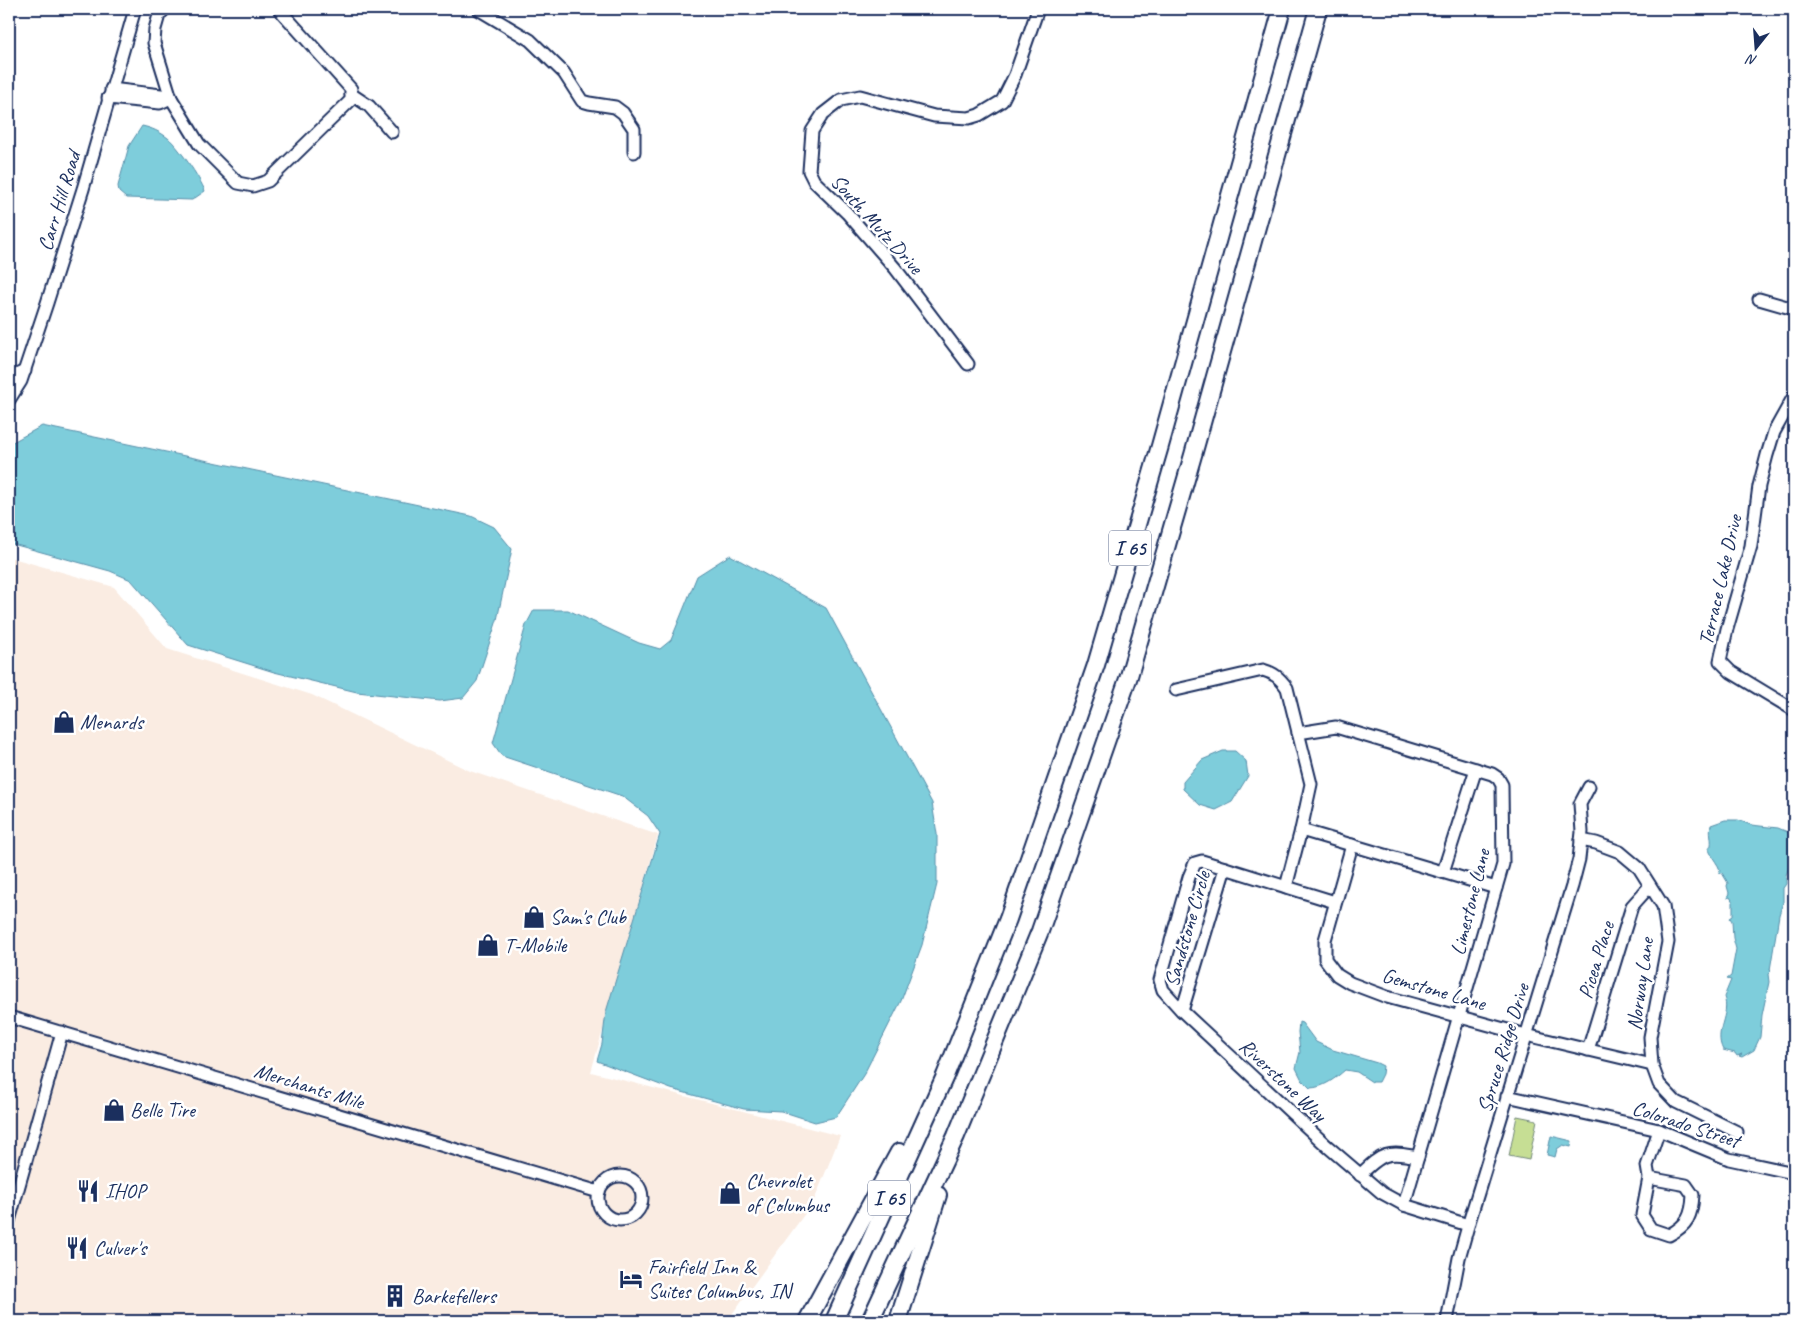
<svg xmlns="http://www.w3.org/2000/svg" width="1803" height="1330" font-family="Caveat,sans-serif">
<rect width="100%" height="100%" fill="#fff"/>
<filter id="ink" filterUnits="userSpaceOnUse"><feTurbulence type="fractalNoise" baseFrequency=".02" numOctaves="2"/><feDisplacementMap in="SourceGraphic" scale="10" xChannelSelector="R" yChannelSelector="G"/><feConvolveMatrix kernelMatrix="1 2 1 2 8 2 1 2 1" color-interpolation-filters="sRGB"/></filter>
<g filter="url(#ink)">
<!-- built -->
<path fill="#faece2" d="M9 557 114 587 167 649 312 695 470 771 658 835 591 1072 840 1136 814 1201 727 1321H9Z"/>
<!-- park -->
<path fill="#c6de94" stroke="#708679" d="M1517 1116 1537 1120 1529 1160 1509 1156Z"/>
<!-- water -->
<g fill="#7ecddb" stroke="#568ea9">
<path d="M142 126C152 128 160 132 168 138 178 146 200 178 205 191L192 200 126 198 119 192 118 186 129 146Z"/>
<path d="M42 426 471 516 494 527 512 549 497 620 477 681 463 698 440 701 357 692 274 672 188 645 131 580 110 571 9 543V444Z"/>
<path d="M730 555 826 608 932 803 937 834V884L922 945 901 1001 864 1074 836 1117 815 1122 781 1111 744 1109 671 1089 597 1061 602 1044 606 1012 660 834 648 816 622 796 502 756 493 743 526 625 534 610H568L639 643 660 649 671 640 697 576Z"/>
<path d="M1223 751H1235L1246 761 1248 776 1232 802 1216 810 1200 805 1183 789V782L1202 760Z"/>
<path d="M1725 820H1738L1751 825 1778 828 1790 833C1796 843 1788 855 1794 862L1791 863 1786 875V884L1783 888V902L1779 915 1770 970 1771 971 1768 974 1769 982 1762 1015 1760 1037 1754 1050 1742 1057 1739 1056 1742 1054 1737 1056 1735 1053 1723 1050C1713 1031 1731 1015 1724 997L1731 980 1727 979 1731 976 1736 949 1733 938 1732 921 1730 918 1733 916V902L1730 897 1727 898 1729 893 1727 886 1728 883 1722 873 1719 872 1720 870C1718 864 1713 859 1710 852 1708 847 1710 849 1711 845 1712 838 1709 832 1711 825Z"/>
<path d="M1299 1022 1302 1023 1316 1042 1333 1050 1377 1063 1383 1066 1382 1074 1378 1082H1372L1357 1072 1345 1070C1336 1078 1323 1088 1310 1088L1302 1080 1296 1068 1300 1052 1298 1032Z"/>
<path d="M1551 1136 1572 1141 1571 1147 1563 1145 1557 1149 1555 1157 1547 1155Z"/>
</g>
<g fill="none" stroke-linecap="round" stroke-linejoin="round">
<defs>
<g id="minor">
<path d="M165 9 159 15 155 29 154 43 171 98 199 144 238 183 253 186 268 181 351 100V89L279 9"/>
<path d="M478 9 530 40 564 73 582 101 589 103 615 107 623 113 634 129V152"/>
<path d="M111 89 161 95 171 98"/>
<path d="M351 94 369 106 392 132"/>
<path d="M108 98 160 103 171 98"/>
<path d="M1759 299 1794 309"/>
<path d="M968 364 895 268 847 213 814 181 809 171 812 131 823 114 841 100 860 96 934 116 969 118 979 115 1002 101 1015 75 1038 9"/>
<path d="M9 378 25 371"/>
<path d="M1794 396 1774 432 1767 455 1759 486 1751 546 1727 629 1720 661 1731 672 1794 710"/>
<path d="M9 400 21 381 47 303 83 189 135 9"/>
<path d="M1176 690 1263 670C1274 673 1280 678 1287 688L1311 784 1301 830"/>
<path d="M1298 733 1336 727 1492 774 1498 778 1502 785 1503 864 1404 1205"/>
<path d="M1581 840 1596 843 1620 852 1639 868 1663 906 1668 942 1650 1037 1652 1065 1659 1084 1676 1102 1737 1132"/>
<path d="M1352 845 1325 940V959L1337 975 1350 983 1387 997 1526 1035 1652 1065"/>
<path d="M1225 868 1335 902"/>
<path d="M1443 872 1476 769"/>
<path d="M1286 887 1301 830 1496 888"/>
<path d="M1182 1011 1225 868 1202 861 1195 863 1189 877 1160 980 1163 990 1182 1011 1327 1146 1382 1193 1404 1205 1468 1225"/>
<path d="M9 1017 599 1192"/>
<path d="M1588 1050 1632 906 1650 886"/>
<path d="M1507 1096 1659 1130 1729 1159 1794 1173"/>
<path d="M1360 1175C1382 1153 1387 1151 1418 1157"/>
<circle cx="620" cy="1198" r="22"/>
<path d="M1649 1178 1686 1185 1693 1195C1692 1215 1688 1225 1669 1235L1651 1229 1642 1215 1649 1178 1647 1166 1659 1130"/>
<path d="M9 1221 62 1032"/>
<path d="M1447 1321 1459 1258 1470 1219 1572 886 1579 859 1582 832 1580 804 1589 787"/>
</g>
<g id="highway">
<path d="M807 1321 899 1152"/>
<path d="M834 1321 945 1076 1008 919 1096 665 1160 446 1282 9"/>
<path d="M870 1321 956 1136 1040 931 1129 676 1193 455 1318 9"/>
<path d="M898 1321 938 1195"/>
</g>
</defs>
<!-- minor casing -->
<use href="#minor" stroke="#1b2f5e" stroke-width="15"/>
<!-- highway casing -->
<use href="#highway" stroke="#1b2f5e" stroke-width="20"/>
<!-- minor -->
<use href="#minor" stroke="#fff" stroke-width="11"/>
<!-- highway -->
<use href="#highway" stroke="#fff" stroke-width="16"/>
</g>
</g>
<!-- icons -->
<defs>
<symbol id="shop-bare" viewBox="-9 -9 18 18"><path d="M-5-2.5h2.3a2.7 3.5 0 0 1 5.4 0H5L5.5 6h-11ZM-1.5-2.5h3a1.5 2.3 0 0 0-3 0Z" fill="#1b2f5e" stroke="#fff" stroke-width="2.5" paint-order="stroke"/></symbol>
<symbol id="restaurant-bare" viewBox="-9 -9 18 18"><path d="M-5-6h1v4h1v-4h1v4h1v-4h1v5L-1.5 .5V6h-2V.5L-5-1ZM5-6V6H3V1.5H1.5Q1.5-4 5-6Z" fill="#1b2f5e" stroke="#fff" stroke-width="2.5" paint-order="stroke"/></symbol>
<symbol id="hotel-bare" viewBox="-9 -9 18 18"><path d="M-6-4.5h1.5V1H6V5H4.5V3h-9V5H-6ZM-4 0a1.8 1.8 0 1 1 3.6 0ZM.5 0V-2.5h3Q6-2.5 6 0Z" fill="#1b2f5e" stroke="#fff" stroke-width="2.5" paint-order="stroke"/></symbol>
<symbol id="building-bare" viewBox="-9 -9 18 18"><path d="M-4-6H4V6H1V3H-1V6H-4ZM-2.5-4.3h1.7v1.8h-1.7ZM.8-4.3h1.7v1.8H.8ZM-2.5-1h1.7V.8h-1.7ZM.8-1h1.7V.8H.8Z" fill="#1b2f5e" stroke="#fff" stroke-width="2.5" paint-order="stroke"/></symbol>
</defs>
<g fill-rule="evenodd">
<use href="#shop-bare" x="48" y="706" width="32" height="32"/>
<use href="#shop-bare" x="518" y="901" width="32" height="32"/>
<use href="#shop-bare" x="472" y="929" width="32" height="32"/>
<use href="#shop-bare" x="98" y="1094" width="32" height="32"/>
<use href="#restaurant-bare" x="72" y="1175" width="32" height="32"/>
<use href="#shop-bare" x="714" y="1177" width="32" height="32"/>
<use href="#restaurant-bare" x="61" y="1232" width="32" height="32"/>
<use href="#hotel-bare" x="615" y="1263" width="32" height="32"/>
<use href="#building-bare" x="379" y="1280" width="32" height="32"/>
</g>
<g text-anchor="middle" stroke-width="5" stroke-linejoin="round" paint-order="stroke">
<!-- shield labels -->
<g fill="#fff" stroke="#5f6d8e" stroke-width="1">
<rect x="1109" y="530.5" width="42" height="35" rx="4"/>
<rect x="868" y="1180.5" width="42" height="35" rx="4"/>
</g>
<g font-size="20" font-weight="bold" fill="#1b2f5e">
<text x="1130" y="555">I 65</text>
<text x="889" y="1205">I 65</text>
</g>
<!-- street labels -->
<g font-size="21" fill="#1b2f5e" stroke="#fff">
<text transform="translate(59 201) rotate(-73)" y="7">Carr Hill Road</text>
<text transform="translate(877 224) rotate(48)" y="7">South Mutz Drive</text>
<text transform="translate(1720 580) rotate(-77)" y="7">Terrace Lake Drive</text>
<text transform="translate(1470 902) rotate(-76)" y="7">Limestone Lane</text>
<text transform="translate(1187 929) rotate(-74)" y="7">Sandstone Circle</text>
<text transform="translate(1596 960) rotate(-73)" y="7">Picea Place</text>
<text transform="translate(1640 984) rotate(-82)" y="7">Norway Lane</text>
<text transform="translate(1434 989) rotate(16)" y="7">Gemstone Lane</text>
<text transform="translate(1503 1048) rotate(-73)" y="7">Spruce Ridge Drive</text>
<text transform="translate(1283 1080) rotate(43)" y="7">Riverstone Way</text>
<text transform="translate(309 1086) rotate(17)" y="7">Merchants Mile</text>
<text transform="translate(1686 1124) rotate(18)" y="7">Colorado Street</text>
</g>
<!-- poi labels -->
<g font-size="21" fill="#1b2f5e" stroke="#fff" text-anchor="start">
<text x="80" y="729">Menards</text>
<text x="550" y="924">Sam's Club</text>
<text x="504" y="952">T-Mobile</text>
<text x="130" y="1117">Belle Tire</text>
<text x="746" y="1188">Chevrolet<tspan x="746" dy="24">of Columbus</tspan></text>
<text x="105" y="1198">IHOP</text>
<text x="94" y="1255">Culver's</text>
<text x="648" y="1274">Fairfield Inn &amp;<tspan x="648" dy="24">Suites Columbus, IN</tspan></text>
<text x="412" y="1303">Barkefellers</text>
</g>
</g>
<!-- margin -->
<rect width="1803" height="1330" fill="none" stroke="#fff" stroke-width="30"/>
<rect x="15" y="15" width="1773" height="1300" fill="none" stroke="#1b2f5e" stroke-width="2" filter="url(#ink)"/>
<!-- north arrow -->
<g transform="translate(1756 48) rotate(197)" stroke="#ffffff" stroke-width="4" paint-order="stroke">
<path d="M0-4L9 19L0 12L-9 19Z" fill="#1b2f5e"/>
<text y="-8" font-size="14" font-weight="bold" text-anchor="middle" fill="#1b2f5e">N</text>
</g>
</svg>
